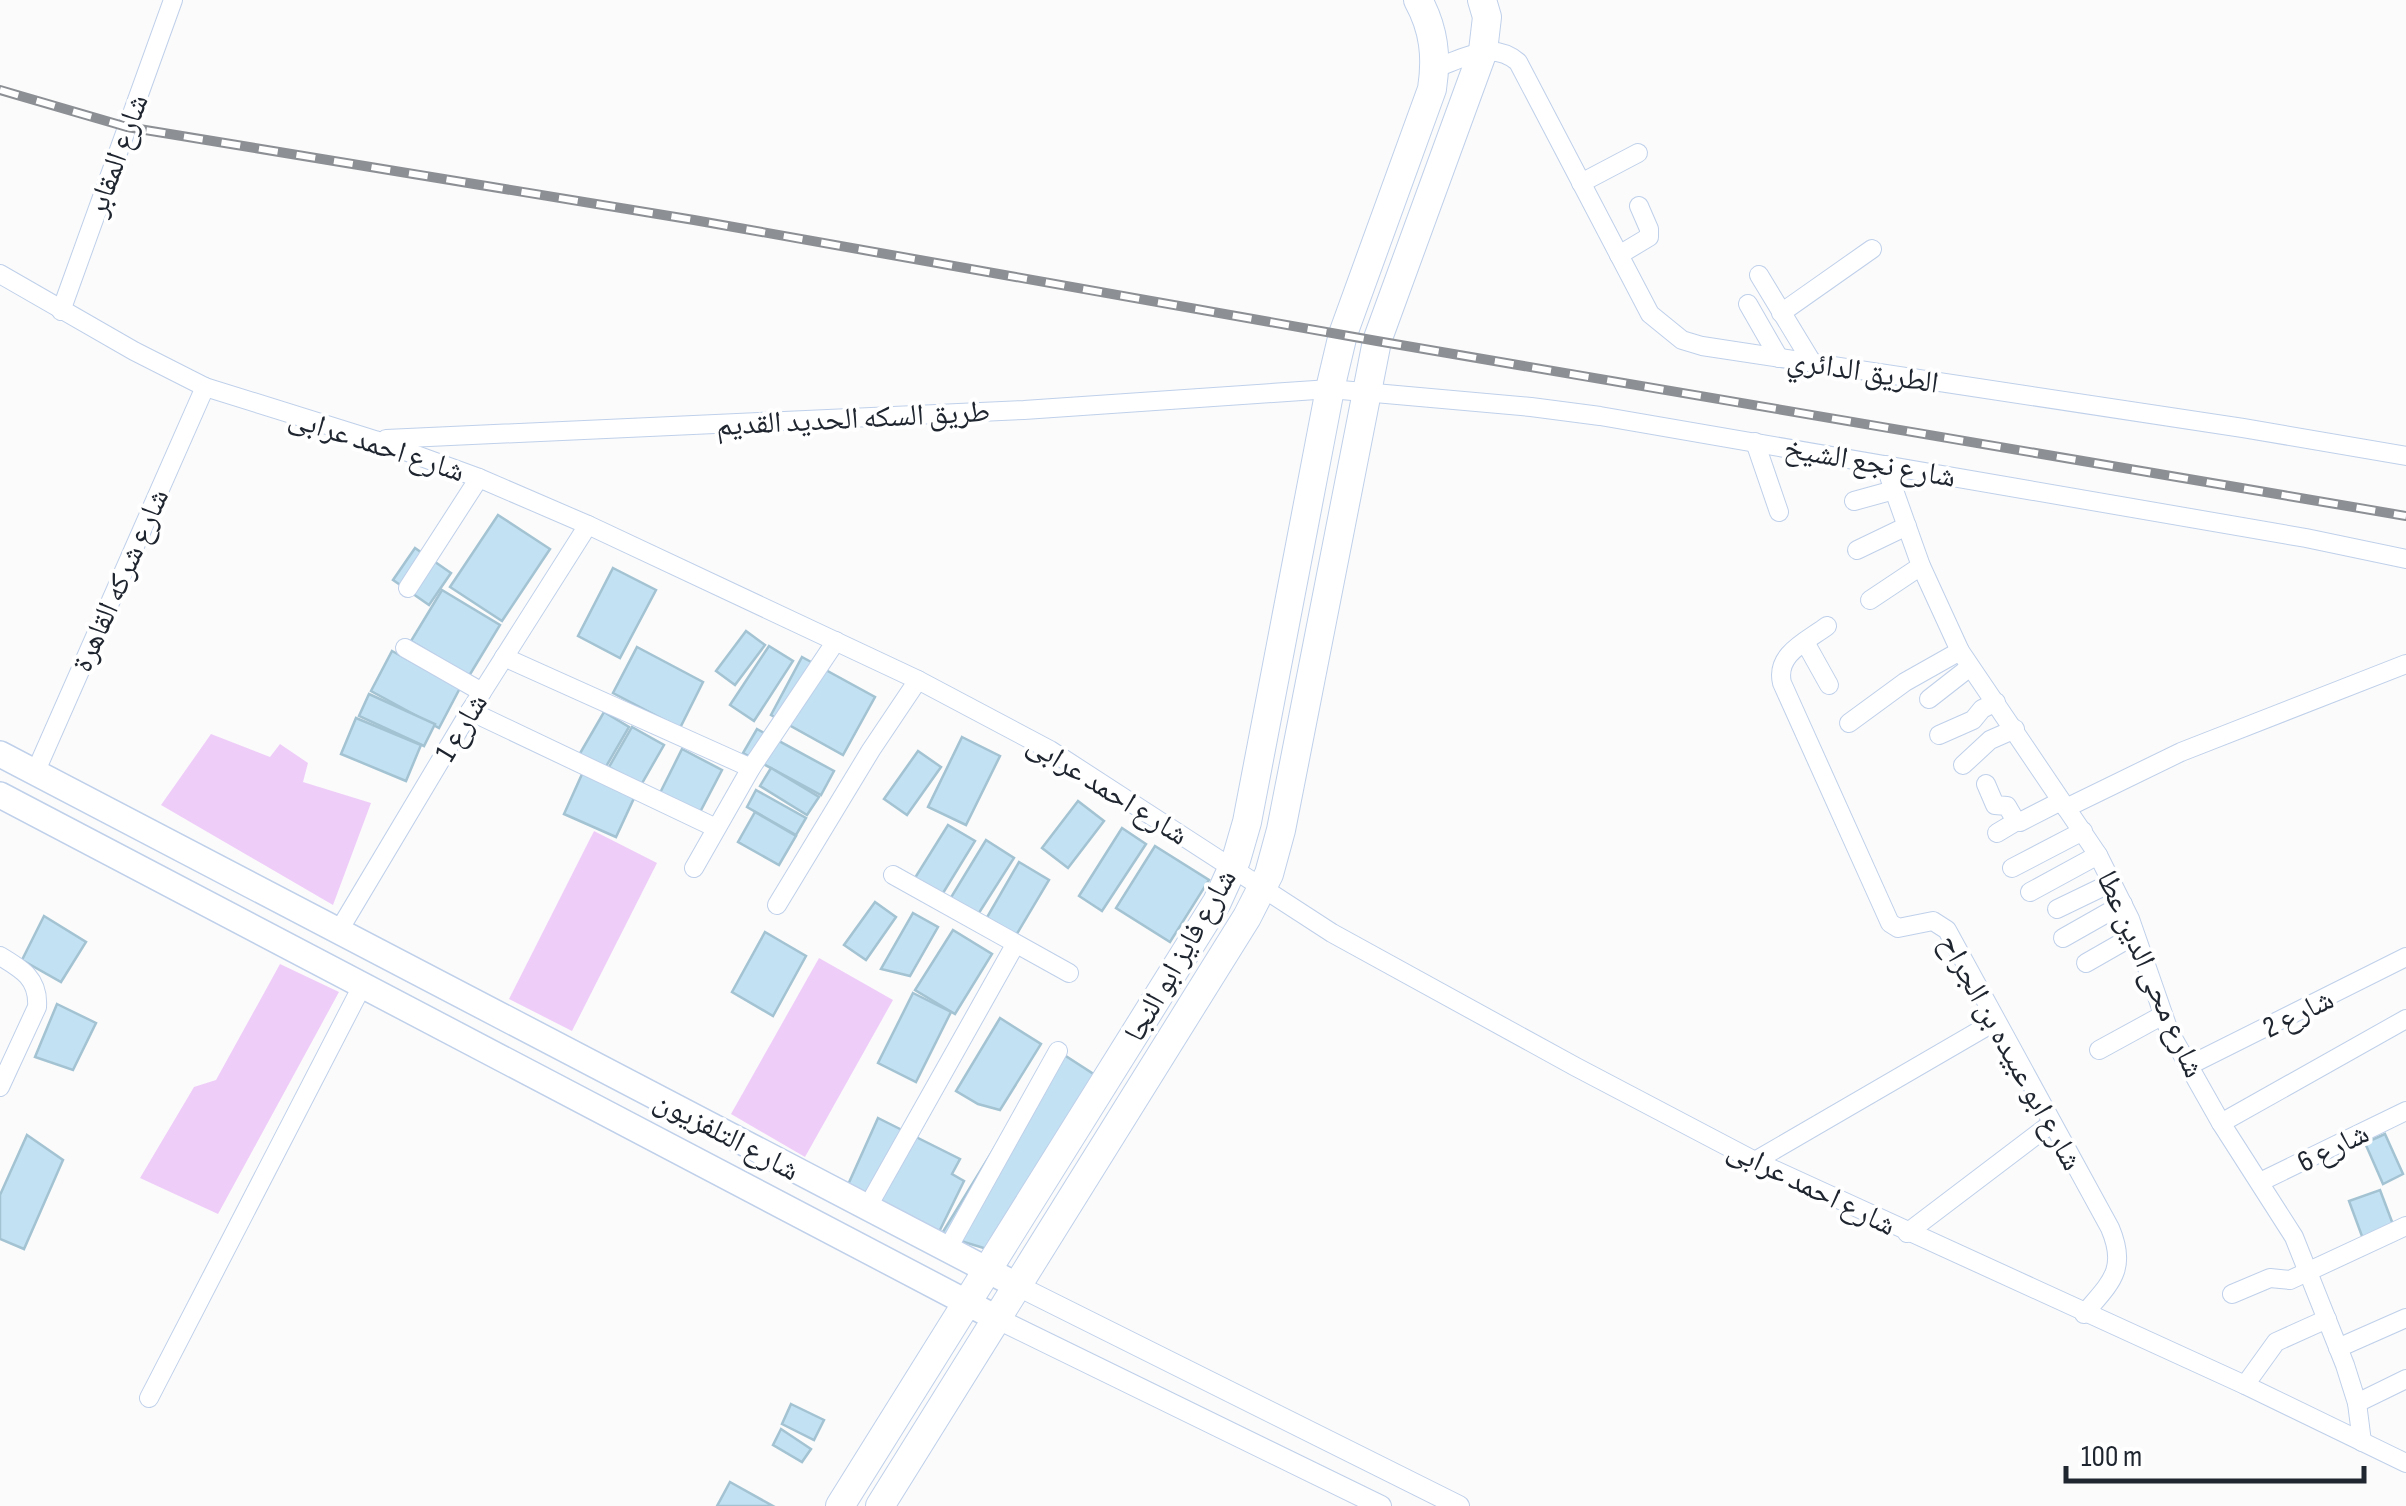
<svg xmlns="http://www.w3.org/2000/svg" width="2406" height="1506" font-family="'Sofia Sans Condensed','Noto Naskh Arabic',sans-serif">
<rect width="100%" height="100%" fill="#fbfbfb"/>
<!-- green -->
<g fill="#efcdf9">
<path d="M211 734 270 757 280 744 308 763 303 782 371 803 333 905 161 805Z"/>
<path d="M594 831 657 863 572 1031 509 999Z"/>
<path d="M819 958 893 1000 805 1157 731 1114Z"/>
<path d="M280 964 339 992 218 1214 140 1178 194 1087 216 1080Z"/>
</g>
<!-- building -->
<g fill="#c2e1f2" stroke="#a3c3d3" stroke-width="2.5">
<path d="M498 515 550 549 502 621 450 587Z"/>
<path d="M415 548 451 573 429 605 393 580Z"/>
<path d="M613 568 656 590 620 658 578 636Z"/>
<path d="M442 590 500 625 469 676 411 641Z"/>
<path d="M746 631 765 645 735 685 716 671Z"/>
<path d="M769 646 793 661 754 721 730 705Z"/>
<path d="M637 647 703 682 680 728 613 693Z"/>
<path d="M392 651 460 688 439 728 371 691Z"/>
<path d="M802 657 875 697 843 755 771 715Z"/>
<path d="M369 694 435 724 424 746 359 716Z"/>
<path d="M604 712 629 727 604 770 579 755Z"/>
<path d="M356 718 421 745 406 781 341 754Z"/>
<path d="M632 727 664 745 641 785 609 767Z"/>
<path d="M757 729 834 771 821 795 743 753Z"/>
<path d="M962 737 1000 756 966 825 928 807Z"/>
<path d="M682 749 722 770 699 814 660 793Z"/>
<path d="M918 751 941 767 907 815 884 799Z"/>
<path d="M771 768 819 797 807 815 760 786Z"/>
<path d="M583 772 635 796 616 837 564 814Z"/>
<path d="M756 790 806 818 796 835 747 807Z"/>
<path d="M1078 801 1104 821 1068 868 1042 848Z"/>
<path d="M755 812 796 836 779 865 738 842Z"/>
<path d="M948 825 975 841 940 898 913 881Z"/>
<path d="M1122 828 1146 844 1102 911 1079 896Z"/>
<path d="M986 840 1014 858 977 916 950 899Z"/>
<path d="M1155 846 1209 880 1170 942 1116 908Z"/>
<path d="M1019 862 1049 880 1015 937 986 919Z"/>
<path d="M875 902 896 917 866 960 844 945Z"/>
<path d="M913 913 938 927 910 976 881 969Z"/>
<path d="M44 916 86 942 61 982 22 960Z"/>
<path d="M953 930 992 954 955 1014 915 990Z"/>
<path d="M765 932 806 956 773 1016 732 992Z"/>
<path d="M913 993 951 1012 916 1082 878 1063Z"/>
<path d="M57 1004 96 1023 73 1070 35 1057Z"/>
<path d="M1000 1018 1041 1044 1000 1110 978 1104 956 1091Z"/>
<path d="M1055 1049 1095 1075 987 1249 941 1235Z"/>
<path d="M878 1118 960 1159 952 1174 964 1181 936 1238 847 1187Z"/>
<path d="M2385 1134 2403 1174 2383 1184 2365 1143Z"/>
<path d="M27 1135 63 1160 24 1249 0 1239V1195Z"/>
<path d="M2380 1190 2394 1227 2363 1239 2349 1201Z"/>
<path d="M791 1404 824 1420 814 1440 782 1424Z"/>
<path d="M781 1429 811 1449 802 1462 773 1445Z"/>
<path d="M730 1482 773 1506H717Z"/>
</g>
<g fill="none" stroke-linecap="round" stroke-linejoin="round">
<defs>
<g id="minor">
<path d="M1436 68C1464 58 1492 40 1518 62L1650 314 1682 340 1702 346 2243 428 2406 456"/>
<path d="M1581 183 1638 153"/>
<path d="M1619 255 1649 237V229L1639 206"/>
<path d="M0 274 134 351 205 387 375 440 479 478 588 525 918 680 1050 750 1332 933 1576 1067 1755 1161 2245 1385 2406 1463"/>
<path d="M1759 275 1813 364"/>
<path d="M1748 304 1779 358"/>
<path d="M61 311 173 0"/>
<path d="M1781 313 1872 249"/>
<path d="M386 439 1024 410 1330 389 1531 407 1600 416 2306 538 2406 559"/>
<path d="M1755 442 1779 512"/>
<path d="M1885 465 1921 566 1960 651 2098 855 2130 919 2169 1031 2221 1123 2294 1237 2345 1365 2357 1403 2362 1442"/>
<path d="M1854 501 1894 490"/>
<path d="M1857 550 1907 526"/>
<path d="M408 588 479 478"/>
<path d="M1870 600 1921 566"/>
<path d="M1827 626C1807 641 1775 654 1782 683L1890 923 1898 928 1933 921 1947 930 2110 1228C2128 1270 2110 1283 2084 1314"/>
<path d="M1805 642 1829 685"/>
<path d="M405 648 482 692"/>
<path d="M504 657 751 768"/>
<path d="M1929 699 1970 667"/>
<path d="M470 711 716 828"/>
<path d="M1849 723 1905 682 1960 651"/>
<path d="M1939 735 1973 720 1982 709 1996 702"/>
<path d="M1963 765 1990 740 2015 729"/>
<path d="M35 773 205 387"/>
<path d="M1986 784 1995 805 2007 806 2014 818 2020 822 2061 801"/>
<path d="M2066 808 2181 752 2406 664"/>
<path d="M1997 833 2017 821"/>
<path d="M694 868 751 768 836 641"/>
<path d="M2012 868 2083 831"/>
<path d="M893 875 1069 973"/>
<path d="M2030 892 2098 855"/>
<path d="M777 905 871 750 918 680"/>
<path d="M2057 909 2113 882"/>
<path d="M338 932 470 711 588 525"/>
<path d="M2063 938 2123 904"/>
<path d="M0 956C22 969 39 979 37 1007L0 1087"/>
<path d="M2086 963 2135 935"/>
<path d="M2099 1050 2163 1015"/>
<path d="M2188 1066 2406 957"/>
<path d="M2221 1123 2406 1019"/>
<path d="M1755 1161 1996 1021"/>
<path d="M2260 1182 2406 1111"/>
<path d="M867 1208 1015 945"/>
<path d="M1907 1233 2052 1123"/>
<path d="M947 1250 1058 1051"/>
<path d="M2232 1294 2270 1278 2290 1280 2406 1226"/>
<path d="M2338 1348 2406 1318"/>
<path d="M2245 1385 2276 1342 2327 1319"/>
<path d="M149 1398 362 986"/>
<path d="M2357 1403 2406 1379"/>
</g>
<g id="tertiary">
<path d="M1018 1286 1459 1506"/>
<path d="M998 1319 1381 1506"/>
</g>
<g id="secondary">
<path d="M0 754 1018 1286"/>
<path d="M0 795 998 1319"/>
</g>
<g id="primary">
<path d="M840 1506 1217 902 1236 860 1247 822 1330 389 1343 334 1432 89C1437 57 1434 29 1418 0"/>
<path d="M880 1506 1247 917 1269 874 1281 830 1377 341 1483 51 1487 17 1482 0"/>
</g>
</defs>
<!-- minor casing -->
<use href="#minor" stroke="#bfd0ea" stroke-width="20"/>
<!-- tertiary casing -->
<use href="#tertiary" stroke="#bfd0ea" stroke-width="22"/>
<!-- secondary casing -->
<use href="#secondary" stroke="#bfd0ea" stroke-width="28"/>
<!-- primary casing -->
<use href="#primary" stroke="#bfd0ea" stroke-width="30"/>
<!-- minor -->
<use href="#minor" stroke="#fff" stroke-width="18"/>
<!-- tertiary -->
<use href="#tertiary" stroke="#fff" stroke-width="20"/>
<!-- secondary -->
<use href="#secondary" stroke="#fff" stroke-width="25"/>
<!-- primary -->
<use href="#primary" stroke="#fff" stroke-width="28"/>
<defs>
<path id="rail" d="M0 90 127 127 694 220 1377 341 2406 516"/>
</defs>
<!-- rail casing -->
<use href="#rail" stroke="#8c8f94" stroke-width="10"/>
<!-- rail -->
<use href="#rail" stroke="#fff" stroke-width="6" stroke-dasharray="19" stroke-linecap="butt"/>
</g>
<g text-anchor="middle" stroke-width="8" stroke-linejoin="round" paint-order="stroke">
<!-- street labels -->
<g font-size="30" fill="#202630" stroke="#fff">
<text transform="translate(117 155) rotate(-70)" y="10">شارع المقابر</text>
<text transform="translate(1863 371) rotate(9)" y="10">الطريق الدائري</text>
<text transform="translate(853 418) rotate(-3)" y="10">طريق السكه الحديد القديم</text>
<text transform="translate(377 444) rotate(18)" y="10">شارع احمد عرابى</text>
<text transform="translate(1870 462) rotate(10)" y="10">شارع نجع الشيخ</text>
<text transform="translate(120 580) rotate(-66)" y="10">شارع شركه القاهرة</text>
<text transform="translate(461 727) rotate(-59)" y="10">شارع 1</text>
<text transform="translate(1108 789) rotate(32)" y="10">شارع احمد عرابى</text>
<text transform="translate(1180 955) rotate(-60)" y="10">شارع فايز ابو النجا</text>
<text transform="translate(2151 974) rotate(66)" y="10">شارع محى الدين عطا</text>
<text transform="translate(2298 1013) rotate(-26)" y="10">شارع 2</text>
<text transform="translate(2011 1052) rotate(61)" y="10">شارع ابو عبيده بن الجراح</text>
<text transform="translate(727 1135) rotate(28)" y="10">شارع التلفزيون</text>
<text transform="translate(2333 1147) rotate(-26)" y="10">شارع 6</text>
<text transform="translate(1812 1187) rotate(26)" y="10">شارع احمد عرابى</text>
</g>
</g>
<!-- scale -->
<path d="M2066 1466v15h298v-15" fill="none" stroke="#202630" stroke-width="5"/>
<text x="2081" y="1466" font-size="30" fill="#202630" stroke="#ffffff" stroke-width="8" paint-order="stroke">100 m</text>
</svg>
